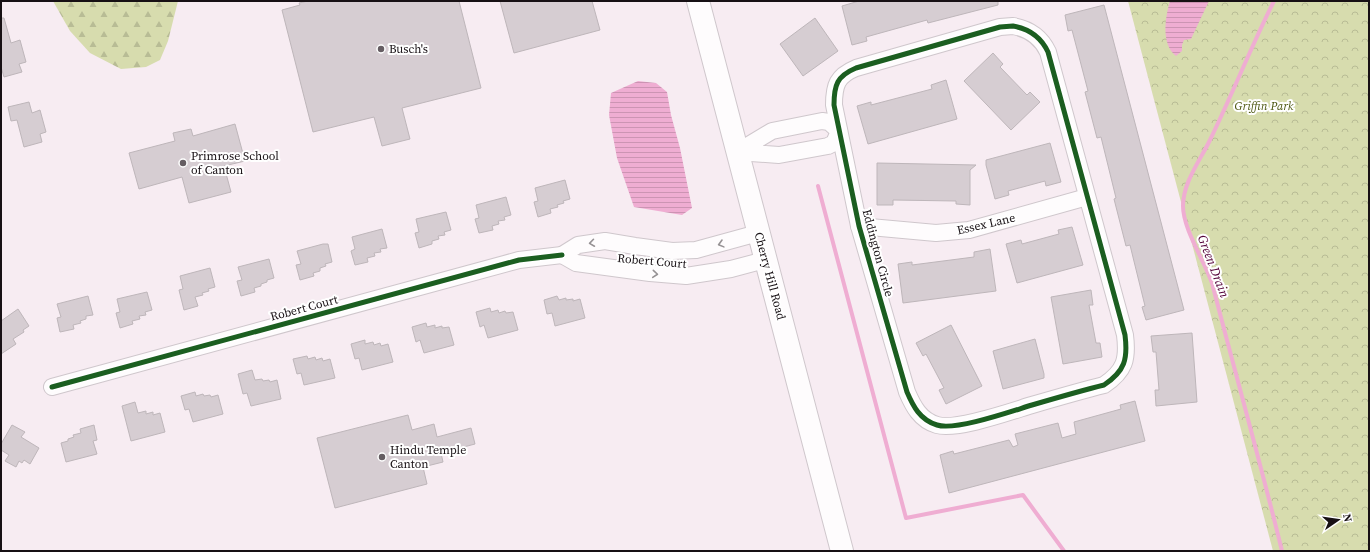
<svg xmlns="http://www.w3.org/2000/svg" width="1370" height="552" font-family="'Source Serif 4',serif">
<defs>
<pattern id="forest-firs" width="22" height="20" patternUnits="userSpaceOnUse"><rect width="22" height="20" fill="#d7dcae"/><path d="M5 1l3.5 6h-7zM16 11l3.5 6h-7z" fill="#b8bc95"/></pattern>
<pattern id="park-crowns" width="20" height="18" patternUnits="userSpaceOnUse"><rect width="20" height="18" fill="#d7dcae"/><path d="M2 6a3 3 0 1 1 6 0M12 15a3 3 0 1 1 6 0" fill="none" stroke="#b8bc95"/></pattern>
<pattern id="water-rules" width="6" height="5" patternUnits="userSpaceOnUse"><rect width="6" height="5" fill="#efadd2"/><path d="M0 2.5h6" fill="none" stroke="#cc94b3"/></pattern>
</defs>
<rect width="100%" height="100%" fill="#f7ecf2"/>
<!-- forest -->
<path fill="url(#forest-firs)" d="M53 1H178L168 41 160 60 146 67 121 69 90 53 70 31Z"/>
<!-- park -->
<path fill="url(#park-crowns)" d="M1128 1H1369V551H1273Z"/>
<!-- water -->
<g fill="url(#water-rules)">
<path d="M1170 1H1209L1191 39 1184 40 1182 45V51L1176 56C1161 44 1165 18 1170 1Z"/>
<path d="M638 81 656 83 667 92 671 115 680 148 692 208 682 215 634 207 617 158 609 115 611 93Z"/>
</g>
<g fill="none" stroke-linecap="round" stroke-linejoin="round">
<!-- stream -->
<g stroke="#efadd2" stroke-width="4">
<path d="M1274 1C1251 47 1232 95 1209 142 1199 162 1183 183 1183 206 1183 229 1204 260 1212 283 1235 372 1260 461 1282 551"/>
<path d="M818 186 906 518 1023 495 1064 551"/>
</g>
</g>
<!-- building -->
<g fill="#d6cdd2" stroke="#beb6ba">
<path d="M308 1H459L481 88 402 108 410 139 382 146 374 117 313 132 282 10 300 5 299 3Z"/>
<path d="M500 1H592L600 30 514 53Z"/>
<path d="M859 1H998V5L928 23 927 20 866 37 867 41 852 45 842 6Z"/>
<path d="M1104 5 1184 310 1146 320 1142 307 1145 306 1130 245 1126 246 1114 199 1116 198 1101 137 1097 138 1085 92 1088 91 1072 30 1068 31 1065 15Z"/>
<path d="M1 18H4L11 43 20 40 26 62 19 64 22 72 4 77 1 67Z"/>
<path d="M815 18 838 51 803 76 780 44Z"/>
<path d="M993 53 1003 64 1000 67 1027 95 1030 92 1040 102 1011 130 964 81Z"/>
<path d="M946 80 957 119 868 144 857 106 871 102V105L932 89 931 85Z"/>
<path d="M29 102 32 113 40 110 46 132 40 134 42 142 24 147 17 120 11 121 8 107Z"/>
<path d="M235 124 245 161 224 166 231 192 189 203 182 177 139 189 129 153 175 141 173 133 191 129 193 136Z"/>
<path d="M1050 143 1061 182 1046 186 1045 181 1008 191 1009 195 995 199 986 165V160Z"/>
<path d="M877 163 976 165 970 170V205L956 204V201L893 200V205H877Z"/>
<path d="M565 180 570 199 563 201 564 203 557 205 558 207 550 209 551 213 538 217 534 202 538 201 535 188Z"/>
<path d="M506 197 511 215 504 217 505 220 498 221 499 224 492 226 493 230 479 233 475 219 479 218 476 205Z"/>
<path d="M446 212 451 230 444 232 445 235 438 236 439 239 432 241V244L419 248 415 233 419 232 416 219Z"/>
<path d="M1072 227 1083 265 1017 283 1006 244 1021 240 1022 244 1059 234 1058 230Z"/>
<path d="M382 229 387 248 380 249 381 252 374 253 375 256 367 258 368 262 355 265 351 251 355 249 352 237Z"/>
<path d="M323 244H328L332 262 325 264 326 266 320 268V271L313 273 314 276 300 280 296 265 301 264 297 251Z"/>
<path d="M990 249 996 291 903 303 898 264 912 262V265L974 257V252Z"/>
<path d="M269 259 274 278 267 280V282L261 284V286L254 288 255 292 241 296 237 281 242 280 238 267Z"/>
<path d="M210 268 215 287 208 289 209 291 202 293 203 295 195 297 198 306 184 310 179 290 183 289 180 276Z"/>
<path d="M1091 290 1093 305H1089L1096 343H1100L1102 357 1063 364 1051 297Z"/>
<path d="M147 292 152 310 145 312 146 315 139 316 140 319 132 321 133 324 120 328 116 313 120 312 117 299Z"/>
<path d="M88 296 93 315 86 316V319L80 321 81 323 73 325 74 329 60 332 57 318 61 317 57 304Z"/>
<path d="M557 296 559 300 566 298V300L573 299V301L580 299 585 318 555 326 552 313 547 314 544 300Z"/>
<path d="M490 308 491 312 498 310 499 313 505 311 506 313 513 312 518 330 488 338 484 325 480 327 476 312Z"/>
<path d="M18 309 29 326 23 330 24 332 13 339 16 344 1 354V321Z"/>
<path d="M426 323 427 327 435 325V328L442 326V328L449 327 454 345 424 353 420 340 416 342 412 327Z"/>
<path d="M951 325 982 386 946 404 939 390 944 388 926 354 923 356 916 343Z"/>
<path d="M1192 333 1197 402 1156 406 1155 390H1159L1156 352H1153L1151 336Z"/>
<path d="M1035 339 1044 374V378L1003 389 993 351Z"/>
<path d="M365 340V344L373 342 374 345 380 343 381 346 388 344 393 362 362 370 359 358 355 359 351 344Z"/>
<path d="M307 356 308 359 315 357 316 360 322 358 323 361 330 359 335 378 304 385 301 373 297 374 293 359Z"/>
<path d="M252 370 255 380 262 379 263 381 269 380 270 382 277 380 281 399 251 406 247 393 243 394 238 374Z"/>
<path d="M195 392 196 396 203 394 204 396 210 395 211 397 218 395 223 414 193 422 189 409 185 410 181 396Z"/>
<path d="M1135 401 1145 441 949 493 940 455 953 451 954 454 1009 440 1013 447 1018 445 1015 434 1058 423 1062 438 1076 434 1074 422 1121 409 1120 405Z"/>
<path d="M135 402 138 413 146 411V414L153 412V415L160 413 165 432 131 441 122 406Z"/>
<path d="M408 415 412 430 434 424 437 437 471 428 475 444 441 453 443 462 423 467 427 484 335 508 317 438Z"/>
<path d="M12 425 25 432 21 437 39 448 30 464 24 460 22 463 19 461 16 467 5 461 9 455 1 450V444Z"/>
<path d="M94 425 97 440 93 441 97 454 66 462 61 443 68 441V439L74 437 73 435 81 433 80 429Z"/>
</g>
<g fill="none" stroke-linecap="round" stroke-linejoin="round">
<defs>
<g id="minor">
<path d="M1013 26C1030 29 1041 37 1048 52L1125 335C1128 359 1125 371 1104 385 1080 391 1056 398 1032 405 1012 411 956 431 937 425 920 420 913 406 907 392L859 226 834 105C834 85 837 76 856 68L1000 27Z"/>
<path d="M822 121 829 122 839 131 834 143 828 146 779 155 737 152 772 131Z"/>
<path d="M859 226 936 233 969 230 1087 197"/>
<path d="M758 233 696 250 672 251 635 246 605 241 578 245 562 255 576 263 650 273 686 276 731 269 765 260"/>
<path d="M52 387 519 260 562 255"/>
</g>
<path id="secondary" d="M698 1 842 551"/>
</defs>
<!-- minor casing -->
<use href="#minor" stroke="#cfc7cc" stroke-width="18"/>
<!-- secondary casing -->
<use href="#secondary" stroke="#cfc7cc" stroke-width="24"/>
<!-- minor -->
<use href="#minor" stroke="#fefcfd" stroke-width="16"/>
<!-- secondary -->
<use href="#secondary" stroke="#fefcfd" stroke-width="22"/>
<defs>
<g id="cycleway">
<path d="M1013 26C1030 29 1041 37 1048 52L1125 335C1128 359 1125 371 1104 385 1080 391 1056 398 1032 405 1012 411 956 431 937 425 920 420 913 406 907 392L859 226 834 105C834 85 837 76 856 68L1000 27Z"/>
<path d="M52 387 519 260 562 255"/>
</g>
</defs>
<!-- cycleway casing -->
<use href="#cycleway" stroke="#fff" stroke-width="8"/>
<!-- cycleway -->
<use href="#cycleway" stroke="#1b5e20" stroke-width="5"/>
</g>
<!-- one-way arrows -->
<defs><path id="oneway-chevron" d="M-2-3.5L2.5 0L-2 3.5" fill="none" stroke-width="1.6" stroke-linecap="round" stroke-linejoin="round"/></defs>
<g stroke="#969294">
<use href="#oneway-chevron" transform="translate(592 243) rotate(172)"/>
<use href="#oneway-chevron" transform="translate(721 244) rotate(165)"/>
<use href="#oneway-chevron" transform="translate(655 274) rotate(5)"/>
</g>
<!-- markers -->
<g fill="#655d62" stroke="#fff" stroke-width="1.5">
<circle cx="381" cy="49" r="4"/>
<circle cx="183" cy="163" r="4"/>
<circle cx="382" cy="457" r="4"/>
</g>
<g text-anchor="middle" stroke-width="4" stroke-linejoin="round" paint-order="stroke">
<!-- poi labels -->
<g font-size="12" fill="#171014" stroke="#fff" text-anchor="start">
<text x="389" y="53">Busch's</text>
<text x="191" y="160">Primrose School<tspan x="191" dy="14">of Canton</tspan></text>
<text x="390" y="454">Hindu Temple<tspan x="390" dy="14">Canton</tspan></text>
</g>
<!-- park labels -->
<g font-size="12" font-style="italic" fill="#4b560f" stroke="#fff">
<text x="1264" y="110">Griffin Park</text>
</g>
<!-- street labels -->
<g font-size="12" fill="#171014" stroke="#fff">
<text transform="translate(986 224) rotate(-13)" y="4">Essex Lane</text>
<text transform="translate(878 253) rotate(75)" y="4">Eddington Circle</text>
<text transform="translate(652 261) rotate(5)" y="4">Robert Court</text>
<text transform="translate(770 276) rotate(75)" y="4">Cherry Hill Road</text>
<text transform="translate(304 308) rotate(-15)" y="4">Robert Court</text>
</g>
<!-- water labels -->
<g font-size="13" font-style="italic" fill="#55043b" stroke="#fff">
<text transform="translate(1214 266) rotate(69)" y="5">Green Drain</text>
</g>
</g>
<!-- border -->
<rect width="1370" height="552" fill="none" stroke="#171014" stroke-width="4"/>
<!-- north arrow -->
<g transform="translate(1338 520) rotate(77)" stroke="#ffffff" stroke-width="3" paint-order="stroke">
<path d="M0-3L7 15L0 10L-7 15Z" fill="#171014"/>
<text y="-6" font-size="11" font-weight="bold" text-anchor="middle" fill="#171014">N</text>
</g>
</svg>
